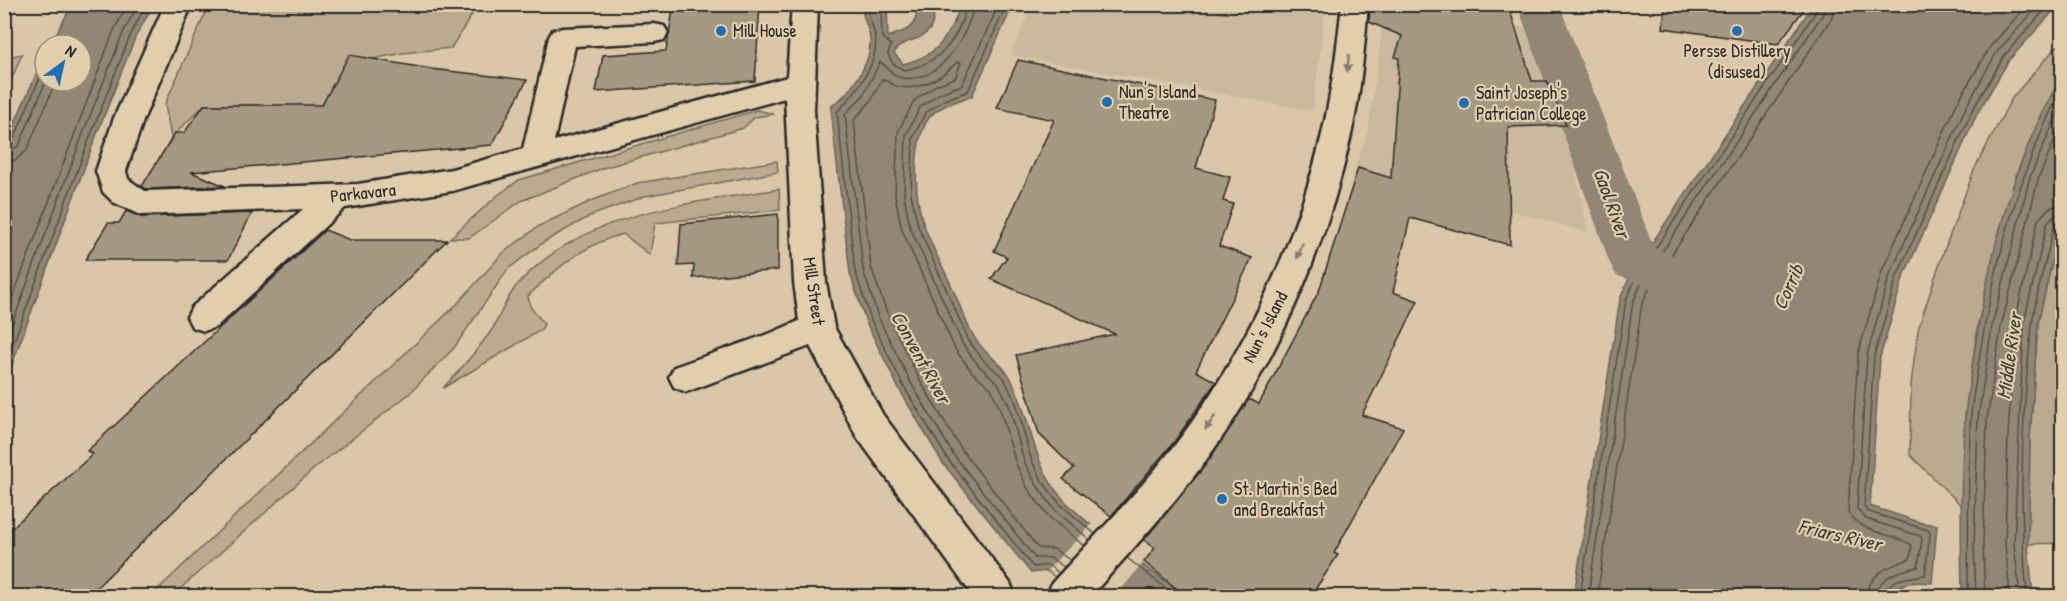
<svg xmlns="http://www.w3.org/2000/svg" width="2067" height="601" font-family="'Patrick Hand',sans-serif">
<rect width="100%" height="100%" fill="#dac7a7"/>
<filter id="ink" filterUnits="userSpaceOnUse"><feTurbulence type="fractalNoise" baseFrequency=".0167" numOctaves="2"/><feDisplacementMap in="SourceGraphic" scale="12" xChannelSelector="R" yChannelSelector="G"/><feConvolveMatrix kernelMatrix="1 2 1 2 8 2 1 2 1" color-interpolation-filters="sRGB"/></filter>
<g filter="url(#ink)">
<!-- built -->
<g fill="#cab99c">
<path d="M1032 4 1326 5 1313 111 1011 55Z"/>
<path d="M1383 7 1525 28 1566 125 1588 232 1355 168 1368 131 1379 55Z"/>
</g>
<!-- green -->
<g fill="#baab90" stroke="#726b5e" stroke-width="1.5">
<path d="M209 5H478L451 48 403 53 373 59 330 91 312 124 257 105H204L171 138 165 104Z"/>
<path d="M2057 46 2062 49V76L2044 109 2017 172 1978 323 1965 418 1962 506 1910 455 1911 384 1918 330 1940 262 1974 170 2012 98Z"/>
<path d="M22 54 5 95V58Z"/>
<path d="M757 110 774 114 755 117 743 128 603 168 521 201 469 238H450L498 195 519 180Z"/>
<path d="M777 161 778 172 645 196 590 216 544 242 508 269 454 348 409 394 315 468 172 596H151L457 304 503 253 539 226 591 201 637 183Z"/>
<path d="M779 189 780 210 655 223 650 255 623 234C584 244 556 269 528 296L530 306 544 324 541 330 443 388C461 369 478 350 493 328 501 314 507 296 518 284 584 211 687 204 779 189Z"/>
<path d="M2062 218V543L2028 544 2030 437 2038 323Z"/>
</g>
<!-- water -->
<g fill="#928774" stroke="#696257" stroke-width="1.5">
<path d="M72 5H153L135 38 96 136 7 378 5 379V145L45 54V81H81V45H50Z"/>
<path d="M887 5 888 37C912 28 914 30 919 5H935C934 12 934 23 930 29 921 42 901 39 894 53L903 64C942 54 945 39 962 5H1013L972 96C958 101 937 106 928 119 912 144 914 198 924 225 931 246 943 267 952 287 959 303 965 321 974 337 983 353 1003 364 1010 377 1032 417 1031 466 1064 500 1099 536 1146 566 1185 596H1080L1047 571 1031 573 942 462 899 389 866 322 850 273 830 107C850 95 872 63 870 39 869 27 862 18 862 6Z"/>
<path d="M1813 5H2059L2009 60 1977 114 1903 278 1880 357 1870 506 1922 523 1937 525 1932 583C1913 581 1900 582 1887 596H1574L1620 299 1631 274Z"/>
<path d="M2062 76V218L2038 323 2030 437 2028 544 2033 596H1962C1961 538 1960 478 1965 419 1966 400 1970 380 1973 361 1987 263 2012 162 2062 76Z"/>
</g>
<!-- pier -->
<g fill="#dac7a7">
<path d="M827 107H830L842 220 839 221Z"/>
<path d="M1092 524 1143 563 1116 596H1080L1047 570Z"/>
</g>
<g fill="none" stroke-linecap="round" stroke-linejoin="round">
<!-- shore -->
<g stroke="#545048" stroke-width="1.5">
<path d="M867 4C868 16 873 25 875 37 880 63 854 95 837 112L855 271 871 320 904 387 947 458 1033 567 1048 565 1059 573"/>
<path d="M881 4 882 37 891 45 888 54 893 64 904 70C942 63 958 40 967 4"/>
<path d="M974 4C969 35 940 84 902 78 893 77 888 66 880 62L863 96 845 114 863 269 878 317 911 383 953 454 1035 558H1051L1064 567"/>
<path d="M999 4 962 85 940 93 920 107 906 135 904 195 910 227 963 345 979 366 998 383 1009 405 1024 461 1036 484 1054 509 1090 540"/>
<path d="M1007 4 968 91 944 100 925 113 913 138 911 194 918 226 969 341 984 361 1004 378 1016 403 1031 459 1042 481 1060 504 1095 534"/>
<path d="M4 145 13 141 45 66"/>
<path d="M4 153 19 146 46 81"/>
<path d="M4 162 16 160 27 150 56 81"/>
<path d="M4 320 114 30 128 4"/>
<path d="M4 346 84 131 123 33 138 4"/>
<path d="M4 368 91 134 130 36 146 4"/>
<path d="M1127 558 1176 596"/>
<path d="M1071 561 1054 549 1038 548 961 449 919 379 887 313 871 267 854 120 871 101 882 79C888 81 894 86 900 87 920 91 944 76 957 62L961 63 955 78 936 85 914 101 898 132 895 195 902 230 955 349 972 372 991 388 1000 409 1016 464 1028 489 1048 516 1084 546"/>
<path d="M1580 596 1626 300 1636 277 1817 10 1818 4"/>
<path d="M1588 596 1633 302 1643 280 1823 14 1826 4"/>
<path d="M1597 596 1642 304 1651 285 1831 19 1835 4"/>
<path d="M1866 596C1870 572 1890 566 1910 559L1912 545C1891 532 1863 535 1848 512L1858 354 1882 271 1957 103 1990 47 2028 4"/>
<path d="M1875 596C1880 575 1899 571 1918 567L1922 539 1920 536 1866 519 1857 509 1867 355 1890 274 1966 107 1997 52 2040 4"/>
<path d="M1883 596C1889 577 1908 578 1925 575L1930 533 1928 530 1869 512 1864 507 1874 356 1897 276 1972 111 2004 56 2050 4"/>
<path d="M1968 596C1969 535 1967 475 1971 414 1973 392 1978 369 1981 347 1996 256 2020 170 2062 88"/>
<path d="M1976 596 1974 545 1978 419 1992 326 2030 177 2062 103"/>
<path d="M1985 596 1983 545 1987 420 2001 327 2038 180 2062 122"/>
<path d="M2010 596 2005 543 2008 436 2015 322 2038 220 2049 208 2062 204"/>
<path d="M2020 596 2014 543 2024 322 2047 223 2053 216 2062 213"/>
<path d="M2027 596C2019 507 2021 414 2032 325 2036 292 2047 258 2054 226L2057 222 2062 221"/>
</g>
<!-- canal -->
<path fill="#928774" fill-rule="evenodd" d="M1517 4H1559L1654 248 1721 273 1728 287 1721 301 1703 307 1616 275 1609 261Z"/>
</g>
<!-- building -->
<g fill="#a69982" stroke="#2b2b2b" stroke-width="1.5">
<path d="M674 4H760L755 81 596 92 603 55 666 51Z"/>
<path d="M1370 4H1508L1532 81H1547L1566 125 1508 127 1510 245 1410 218 1393 292 1418 301 1362 415 1403 428 1334 553 1338 555 1310 597H1187L1144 562 1155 548 1144 540 1204 467 1249 399 1259 404 1319 291 1358 168 1391 178 1399 58 1395 57 1402 36 1369 22Z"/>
<path d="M1665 4H1808L1778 44 1663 28Z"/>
<path d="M349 55 431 69 527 80 492 145 191 172 225 186 146 189 142 186 175 133H184L204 105H322Z"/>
<path d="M1018 60 1215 100 1196 168 1230 177 1223 201 1233 204 1219 246 1252 258 1196 371 1216 382 1174 442 1111 516 1063 479 1074 468 1039 434 1016 355 1115 334 991 279 1007 257 994 251 1054 120 997 108Z"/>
<path d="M126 211 141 217 252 213 228 260H85L108 223H119Z"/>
<path d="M778 214V270L693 278 694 265 678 266 681 224Z"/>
<path d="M325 230 350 240H447L87 597H4V535L93 454 87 451Z"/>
</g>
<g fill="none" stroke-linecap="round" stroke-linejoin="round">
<defs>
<g id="minor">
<path d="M165 4H192L144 118 126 171 128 179 145 191 358 184 452 169 523 149 549 37 553 30 563 28 654 24 664 26 668 33 664 40 654 42 575 46 554 141 787 77 792 4H818L814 111 826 282 834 327 883 415 1010 583 1015 596H973L857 437 810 346 686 392 674 387 669 377 674 367 771 333 799 321 794 282 785 98 452 191 345 208 216 327 204 331 192 327 187 317 192 307 303 209 141 215 113 202 103 192 96 171 114 118Z"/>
<path d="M1342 4H1368C1364 48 1361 92 1351 135 1327 244 1280 355 1216 446 1179 500 1134 547 1091 596H1047L1052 583C1100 530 1151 480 1192 422 1252 336 1298 237 1322 134 1332 92 1337 48 1342 4Z"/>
</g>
</defs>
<!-- minor casing -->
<use href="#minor" stroke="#2b2b2b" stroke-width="5"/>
<!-- minor -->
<use href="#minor" fill="#e1ceac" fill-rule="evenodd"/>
</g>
<!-- one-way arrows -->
<defs><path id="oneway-solid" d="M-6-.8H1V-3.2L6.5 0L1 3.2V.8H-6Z" transform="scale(1.5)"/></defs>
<g fill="#867c6c">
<use href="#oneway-solid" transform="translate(1348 63) rotate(97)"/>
<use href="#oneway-solid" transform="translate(1300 251) rotate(111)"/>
<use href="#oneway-solid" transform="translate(1210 423) rotate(125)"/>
</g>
</g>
<!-- markers -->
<g fill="#1f6fb2" stroke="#e1ceac" stroke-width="2">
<circle cx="721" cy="31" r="6"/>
<circle cx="1737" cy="31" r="6"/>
<circle cx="1107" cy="102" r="6"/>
<circle cx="1464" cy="103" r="6"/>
<circle cx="1222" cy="499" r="6"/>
</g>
<g text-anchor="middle" stroke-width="4.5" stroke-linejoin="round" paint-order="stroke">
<!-- poi labels -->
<g font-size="18" fill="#2b2b2b" stroke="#e1ceac" text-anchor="start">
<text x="733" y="37">Mill House</text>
<text x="1737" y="57" text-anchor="middle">Persse Distillery<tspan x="1737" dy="21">(disused)</tspan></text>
<text x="1119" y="98">Nun's Island<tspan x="1119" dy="21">Theatre</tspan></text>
<text x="1476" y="99">Saint Joseph's<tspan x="1476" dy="21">Patrician College</tspan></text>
<text x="1234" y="495">St. Martin's Bed<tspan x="1234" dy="21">and Breakfast</tspan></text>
</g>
<!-- street labels -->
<g font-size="18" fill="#2b2b2b" stroke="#e1ceac">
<text transform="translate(363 193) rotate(-6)" y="6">Parkavara</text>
<text transform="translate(814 291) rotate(82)" y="6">Mill Street</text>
<text transform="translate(1265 327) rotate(-63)" y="6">Nun's Island</text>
</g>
<!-- water labels -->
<g font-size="20" font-style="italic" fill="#403d3a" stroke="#e1ceac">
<text transform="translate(1612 203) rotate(70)" y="7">Gaol River</text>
<text transform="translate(1788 287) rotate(-66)" y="7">Corrib</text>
<text transform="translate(2009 356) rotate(-82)" y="7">Middle River</text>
<text transform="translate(921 357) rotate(61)" y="7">Convent River</text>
<text transform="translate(1840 535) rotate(13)" y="7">Friars River</text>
</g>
</g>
<!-- margin -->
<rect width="2067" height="601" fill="none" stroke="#e1ceac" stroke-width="24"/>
<rect x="12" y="12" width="2043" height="577" fill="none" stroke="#2b2b2b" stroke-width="2" filter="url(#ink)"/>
<!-- north arrow -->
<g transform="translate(63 63) rotate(33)"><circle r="28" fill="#e1ceac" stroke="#988d78" stroke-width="1.5"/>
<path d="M0-4.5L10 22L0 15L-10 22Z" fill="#1f6fb2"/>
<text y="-9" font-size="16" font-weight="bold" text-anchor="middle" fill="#2b2b2b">N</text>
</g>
</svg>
